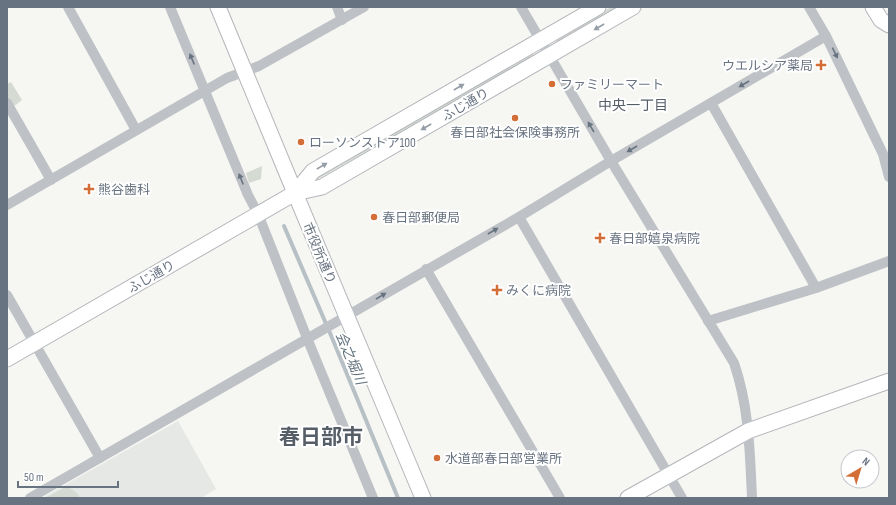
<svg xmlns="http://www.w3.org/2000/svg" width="896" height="505" font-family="'Sofia Sans Condensed','Noto Sans JP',sans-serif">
<rect width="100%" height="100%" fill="#f6f6f3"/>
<!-- built -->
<path fill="#e6e8e6" d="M178 421 216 489 201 498H42Z"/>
<!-- green -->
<g fill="#d5dad3">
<path d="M611 7H618L557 42 556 39Z"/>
<path d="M532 53 534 56 318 179V175Z"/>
<path d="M11 82 22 100 13 107 7 96V84Z"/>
<path d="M262 166 261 179 249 183 246 173Z"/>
<path d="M67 486 77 493 80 498H46Z"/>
</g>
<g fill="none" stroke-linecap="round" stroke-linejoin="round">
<!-- stream -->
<path stroke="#b7c0c5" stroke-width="4" d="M284 226 333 340 398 498"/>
<defs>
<g id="secondary">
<path d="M218 7 295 193 423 498"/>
<path d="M873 7 881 20 889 25"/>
<path d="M295 193 313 171 598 7"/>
<path d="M7 359 295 193 322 187 633 7"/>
<path d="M628 498 748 431 889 381"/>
</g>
</defs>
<!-- secondary casing -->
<use href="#secondary" stroke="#b3b6bb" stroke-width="17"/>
<!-- street -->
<g stroke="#bec1c5" stroke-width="10">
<path d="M68 7 136 130"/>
<path d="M170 7 248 195 258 214 307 338 373 498"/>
<path d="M337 7 342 20"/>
<path d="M521 7 611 161 734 363C749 406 750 453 752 498"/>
<path d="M809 7 826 36 883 154 889 177"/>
<path d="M7 103 51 180"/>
<path d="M711 103 816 288"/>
<path d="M7 205 227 78 259 66 364 7"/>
<path d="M519 217 682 498"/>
<path d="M426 269 560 498"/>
<path d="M7 295 100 458"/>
<path d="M708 321 816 288 889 261"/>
<path d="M30 498 519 217 611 161 826 36"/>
</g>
<!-- secondary -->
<use href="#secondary" stroke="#fff" stroke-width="15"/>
</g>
<!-- one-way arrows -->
<defs><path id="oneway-solid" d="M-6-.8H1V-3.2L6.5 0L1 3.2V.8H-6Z"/></defs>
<g fill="#959da7">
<use href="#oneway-solid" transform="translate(599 27) rotate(150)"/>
<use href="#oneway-solid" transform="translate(459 87) rotate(-30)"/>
<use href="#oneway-solid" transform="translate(426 127) rotate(150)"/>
<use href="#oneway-solid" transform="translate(322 166) rotate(-30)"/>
</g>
<g fill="#687381">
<use href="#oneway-solid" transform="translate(835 53) rotate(64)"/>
<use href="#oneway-solid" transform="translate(192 59) rotate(-113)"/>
<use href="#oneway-solid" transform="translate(744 84) rotate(150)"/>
<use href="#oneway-solid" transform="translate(591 127) rotate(-120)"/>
<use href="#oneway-solid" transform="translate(632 149) rotate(150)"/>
<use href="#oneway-solid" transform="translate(241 179) rotate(-112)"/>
<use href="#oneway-solid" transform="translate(493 231) rotate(-30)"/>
<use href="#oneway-solid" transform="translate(381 296) rotate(-31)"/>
</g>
<!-- markers -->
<g fill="#d36e37" stroke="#fff" stroke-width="1.5">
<path d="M819 59h4v4h4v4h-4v4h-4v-4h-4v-4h4z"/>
<circle cx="552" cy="84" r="4"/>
<circle cx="515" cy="118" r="4"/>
<circle cx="301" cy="142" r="4"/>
<path d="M87 183h4v4h4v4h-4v4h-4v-4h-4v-4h4z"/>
<circle cx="374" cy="217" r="4"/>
<path d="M598 232h4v4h4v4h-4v4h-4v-4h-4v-4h4z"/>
<path d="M495 284h4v4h4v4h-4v4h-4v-4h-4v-4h4z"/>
<circle cx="437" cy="458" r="4"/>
</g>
<g text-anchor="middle" stroke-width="4" stroke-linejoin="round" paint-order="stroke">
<!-- poi labels -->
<g font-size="13" fill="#687381" stroke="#fff" text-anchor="start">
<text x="813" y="70" text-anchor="end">ウエルシア薬局</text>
<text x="560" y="89">ファミリーマート</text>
<text x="515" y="137" text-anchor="middle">春日部社会保険事務所</text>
<text x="309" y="147">ローソンストア100</text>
<text x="98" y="194">熊谷歯科</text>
<text x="382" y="222">春日部郵便局</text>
<text x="609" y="243">春日部嬉泉病院</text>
<text x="506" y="295">みくに病院</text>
<text x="445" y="463">水道部春日部営業所</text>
</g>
<!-- street labels -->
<g font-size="13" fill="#687381" stroke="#fff">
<text transform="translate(465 104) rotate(-30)" y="5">ふじ通り</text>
<text transform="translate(320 253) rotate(67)" y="5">市役所通り</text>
<text transform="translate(151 276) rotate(-30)" y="5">ふじ通り</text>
</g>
<!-- neighbourhood labels -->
<g font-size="14" fill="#555d67" stroke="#fff">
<text x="633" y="110">中央一丁目</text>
</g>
<!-- water labels -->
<g font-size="14" font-style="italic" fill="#63737e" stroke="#fff">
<text transform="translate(351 358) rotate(67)" y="5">会之堀川</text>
</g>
<!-- town labels -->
<g font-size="21" font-weight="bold" fill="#555d67" stroke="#fff">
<text x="321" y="444">春日部市</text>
</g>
</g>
<!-- border -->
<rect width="896" height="505" fill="none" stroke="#687381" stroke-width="16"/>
<!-- north arrow -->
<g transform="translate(860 469) rotate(38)"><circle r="19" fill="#ffffff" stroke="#c3c7cd"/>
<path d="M0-3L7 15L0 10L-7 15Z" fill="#d36e37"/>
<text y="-6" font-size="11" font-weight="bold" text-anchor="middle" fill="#687381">N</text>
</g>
<!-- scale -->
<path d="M18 481v6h100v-6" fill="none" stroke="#687381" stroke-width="2"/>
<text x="24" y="481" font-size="12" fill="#687381" stroke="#ffffff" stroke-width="3" paint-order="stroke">50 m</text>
</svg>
